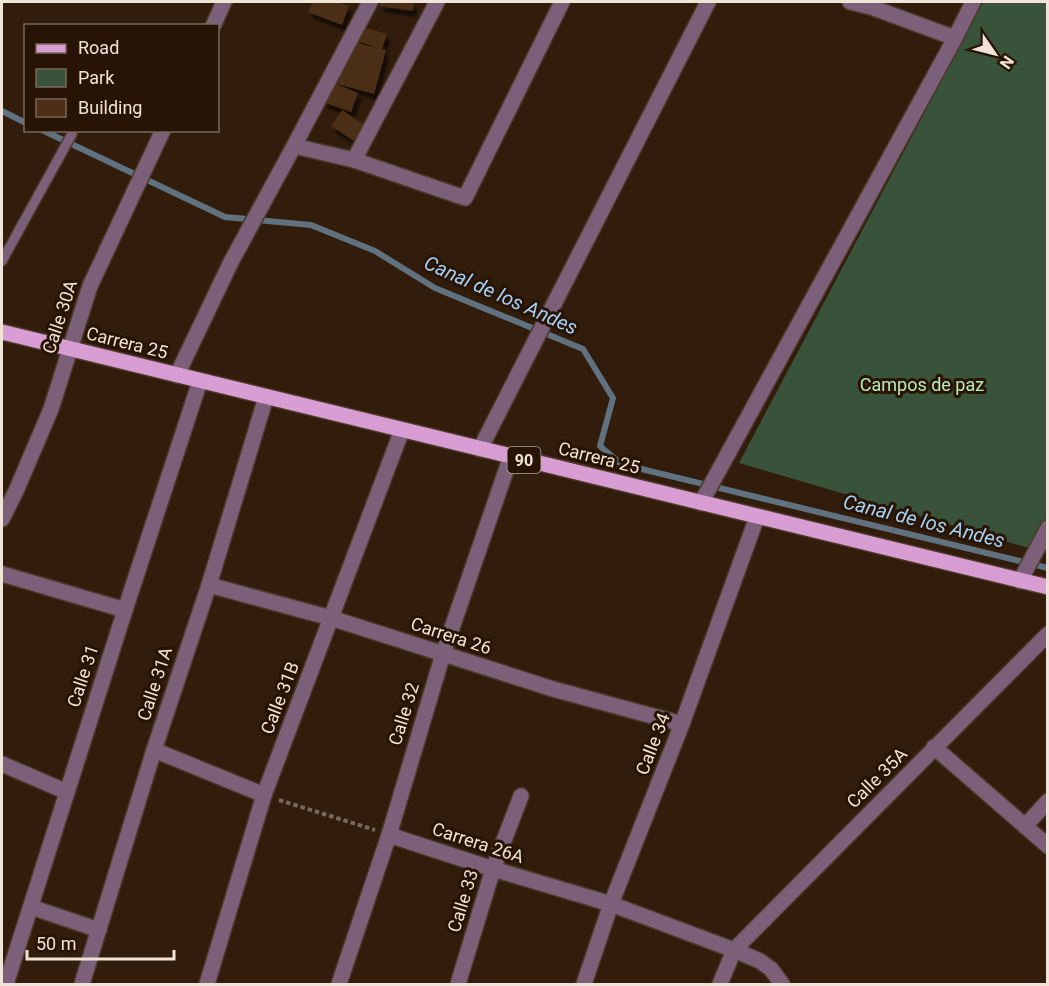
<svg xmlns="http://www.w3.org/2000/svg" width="1049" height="986" font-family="Roboto,sans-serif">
<defs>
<filter id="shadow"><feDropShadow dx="3.5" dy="6" stdDeviation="1.5" flood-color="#0009"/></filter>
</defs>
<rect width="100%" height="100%" fill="#321d0c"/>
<!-- green -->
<path fill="#385339" d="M983 2H1047L1048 519 1032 549 739 463Z"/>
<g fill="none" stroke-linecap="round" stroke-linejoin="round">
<!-- stream -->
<g stroke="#60717f" stroke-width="6">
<path d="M2 111 26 123"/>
<path d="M42 130 225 217 311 225 375 251 435 288 583 349 613 398 600 446 621 464 1048 568"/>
</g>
</g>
<!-- building -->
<g fill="#4c2f16" filter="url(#shadow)">
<path d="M313 2H337L349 6 342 25 308 12Z"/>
<path d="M380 2H414L413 11 380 6Z"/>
<path d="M362 27 387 34 382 49 386 50 374 94 338 84 350 41 380 49 358 41Z"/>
<path d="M331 82 358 93 351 112 323 102Z"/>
<path d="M342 110 364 125 354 141 331 126Z"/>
</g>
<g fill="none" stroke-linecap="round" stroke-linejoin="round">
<defs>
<path id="lane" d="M2 261 72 134"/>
<g id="street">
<path d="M850 2 871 7 955 38"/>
<path d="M213 26 224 2"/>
<path d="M294 146 354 160 465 198 562 2"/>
<path d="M354 160 437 2"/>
<path d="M177 375 231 262 294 146 370 2"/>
<path d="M480 449 708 2"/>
<path d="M701 503 955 38 973 2"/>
<path d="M2 519 16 491 51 409 90 286 163 130"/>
<path d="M2 574 125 610"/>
<path d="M1020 581 1048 528"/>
<path d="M209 585 331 618 553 689 682 724"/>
<path d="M934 747 1048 846"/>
<path d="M154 750 264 795"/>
<path d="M2 764 67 792"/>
<path d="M1025 826 1048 801"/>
<path d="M389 835 493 869 611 904 734 950 760 961 771 969 782 984"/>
<path d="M31 907 99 930"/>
<path d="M6 984 125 610 200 381"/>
<path d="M82 984 154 750 209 585 266 397"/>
<path d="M207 984 264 795 402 430"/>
<path d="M339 984 389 835 443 654 511 456"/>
<path d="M458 984 493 869 521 796"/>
<path d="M584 984 611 904 682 724 757 517"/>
<path d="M720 984 734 950 1048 634"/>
</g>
<path id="primary" d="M2 332 1048 587"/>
</defs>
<!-- lane casing -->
<use href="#lane" stroke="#4d3929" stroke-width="12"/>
<!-- street casing -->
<use href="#street" stroke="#4d3929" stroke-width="18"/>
<!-- primary casing -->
<use href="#primary" stroke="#4d3929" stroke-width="18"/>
<!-- path -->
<path stroke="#7b685a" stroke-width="4" stroke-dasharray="4.5 3" stroke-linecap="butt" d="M279 800 375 830"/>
<!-- lane -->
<use href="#lane" stroke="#7c607a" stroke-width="9"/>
<!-- street -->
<use href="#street" stroke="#7c607a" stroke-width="15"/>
<!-- primary -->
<use href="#primary" stroke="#d89dd3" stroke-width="15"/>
</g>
<g text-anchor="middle" stroke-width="6" stroke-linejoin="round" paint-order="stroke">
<!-- shield labels -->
<rect fill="#281404" stroke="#b5a598" stroke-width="1.5" x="507.5" y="447" width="33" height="26" rx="4.5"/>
<g font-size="16" font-weight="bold" fill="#f1e3d8">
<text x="524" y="466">90</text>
</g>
<!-- street labels -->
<g font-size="18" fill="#f1e3d8" stroke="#281404">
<text transform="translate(60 317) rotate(-72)" y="6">Calle 30A</text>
<text transform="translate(127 343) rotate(14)" y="6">Carrera 25</text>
<text transform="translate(599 458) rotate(14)" y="6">Carrera 25</text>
<text transform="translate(451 636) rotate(18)" y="6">Carrera 26</text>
<text transform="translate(83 676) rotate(-72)" y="6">Calle 31</text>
<text transform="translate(155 684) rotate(-72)" y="6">Calle 31A</text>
<text transform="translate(280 698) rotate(-69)" y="6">Calle 31B</text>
<text transform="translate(404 714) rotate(-73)" y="6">Calle 32</text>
<text transform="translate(653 744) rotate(-69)" y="6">Calle 34</text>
<text transform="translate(877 778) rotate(-45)" y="6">Calle 35A</text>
<text transform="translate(478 843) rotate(18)" y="6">Carrera 26A</text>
<text transform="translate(463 901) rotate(-73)" y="6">Calle 33</text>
</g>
<!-- park labels -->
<g font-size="18" fill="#b7ecb9" stroke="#281404">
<text x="922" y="391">Campos de paz</text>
</g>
<!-- water labels -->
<g font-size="20" font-style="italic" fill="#a6d0f6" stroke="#281404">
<text transform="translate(501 295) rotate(24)" y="7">Canal de los Andes</text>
<text transform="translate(924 521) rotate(14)" y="7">Canal de los Andes</text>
</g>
</g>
<!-- border -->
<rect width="1049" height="986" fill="none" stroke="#f1e3d8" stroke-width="6"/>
<!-- legend -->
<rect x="24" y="24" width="195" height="108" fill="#281404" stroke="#786759" stroke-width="1.5"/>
<rect x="36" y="44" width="30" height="9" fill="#d89dd3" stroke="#786759" stroke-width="1.5"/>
<text x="78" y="54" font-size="18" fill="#f1e3d8">Road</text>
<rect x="36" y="69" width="30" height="18" fill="#385339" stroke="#786759" stroke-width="1.5"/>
<text x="78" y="84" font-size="18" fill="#f1e3d8">Park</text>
<rect x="36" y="99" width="30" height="18" fill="#4c2f16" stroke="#786759" stroke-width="1.5"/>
<text x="78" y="114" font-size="18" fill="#f1e3d8">Building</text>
<!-- north arrow -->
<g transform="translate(995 54) rotate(125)" stroke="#281404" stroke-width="4.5" paint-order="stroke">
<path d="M0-4.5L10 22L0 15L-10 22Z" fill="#f1e3d8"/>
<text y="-9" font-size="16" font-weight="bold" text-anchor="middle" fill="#f1e3d8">N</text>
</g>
<!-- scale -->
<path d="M27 950v9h147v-9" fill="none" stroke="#f1e3d8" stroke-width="3"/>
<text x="36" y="950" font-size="18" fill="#f1e3d8" stroke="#281404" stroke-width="4.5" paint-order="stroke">50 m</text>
</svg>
